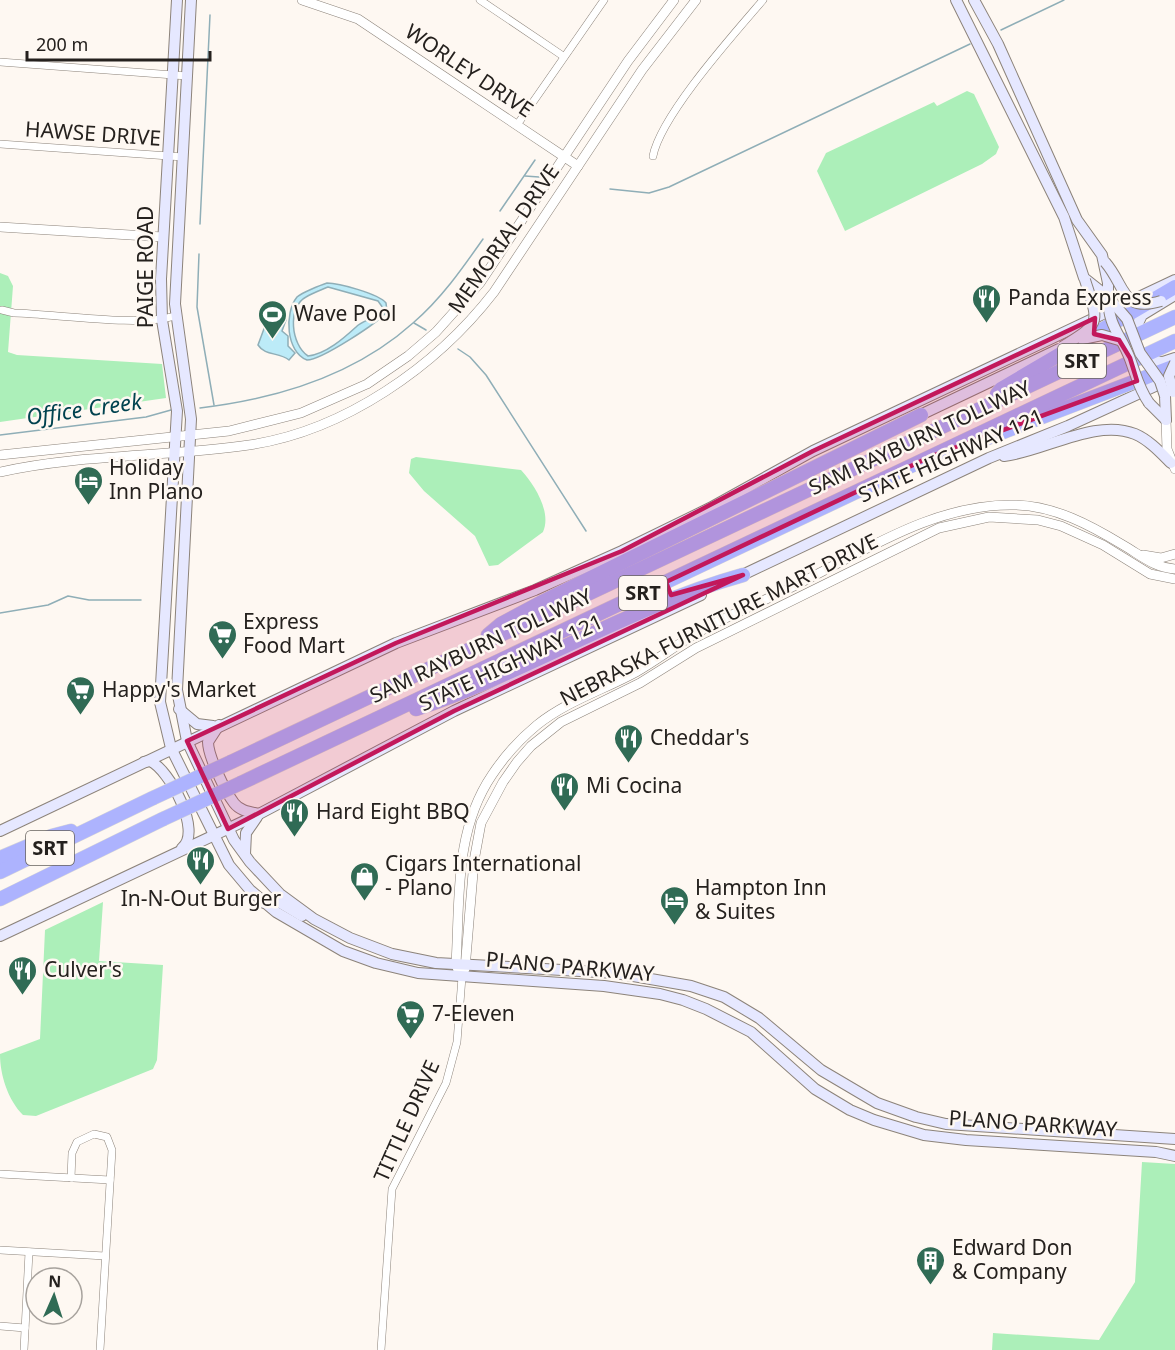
<svg xmlns="http://www.w3.org/2000/svg" width="1175" height="1350" font-family="'Noto Sans',sans-serif">
<rect width="100%" height="100%" fill="#fef8f2"/>
<!-- green -->
<g fill="#acefb9">
<path d="M967 91 974 94 999 147 996 154 982 164 845 231 817 171 826 153 934 102 937 106Z"/>
<path d="M0 273 8 276 13 286 8 352 17 355 162 364 166 398 0 422Z"/>
<path d="M416 457 521 470C534 484 552 512 543 532L498 565 489 566 475 536 424 491 409 473 411 459Z"/>
<path d="M103 902 99 961 163 965 157 1060 153 1069 36 1116 23 1115C8 1100 0 1075 0 1054L40 1039 45 930Z"/>
<path d="M1142 1162 1175 1164V1350H992L993 1333 1099 1340 1135 1282Z"/>
</g>
<!-- water -->
<g fill="#bcebf8" stroke="#8faeb7" stroke-width="1.5" fill-rule="evenodd">
<path d="M327 283C339 283 379 294 386 303L387 311C380 322 321 360 307 360 286 352 284 313 297 297 301 293 321 285 327 283ZM328 287 378 301 383 308C376 320 364 319 356 327 344 338 326 354 308 356 291 345 287 307 306 297 313 293 321 290 328 287Z"/>
<path d="M281 318 286 320 282 331 288 336V346L295 353 289 360C279 352 265 356 258 345L265 326 275 323Z"/>
</g>
<g fill="none" stroke-linecap="round" stroke-linejoin="round">
<!-- stream -->
<g stroke="#8faeb7" stroke-width="1.5">
<path d="M1001 30 1064 0"/>
<path d="M525 176 539 177"/>
<path d="M610 189 649 193 669 187 970 44"/>
<path d="M500 211 535 160"/>
<path d="M200 224 210 15"/>
<path d="M199 254 197 307 214 405"/>
<path d="M414 323 426 330"/>
<path d="M458 349 470 357 486 375 586 531"/>
<path d="M200 408C276 399 355 375 413 323 441 299 462 269 483 239"/>
<path d="M0 435 146 417 171 410"/>
<path d="M0 613 48 605 68 596 89 600H141"/>
</g>
<defs>
<g id="minor">
<path d="M480 0 563 56"/>
<path d="M0 62 187 76"/>
<path d="M517 125 604 0"/>
<path d="M0 144 183 157"/>
<path d="M653 156C661 115 734 34 763 0"/>
<path d="M2 310 14 313C56 314 140 327 175 316"/>
<path d="M0 1174 110 1180"/>
<path d="M71 1178 72 1153 77 1142 94 1134 107 1137 112 1150 100 1350"/>
<path d="M0 1250 105 1256"/>
<path d="M0 1326 25 1328"/>
<path d="M24 1350 29 1252"/>
<path d="M381 1350 392 1189 446 1083 457 1042 462 977"/>
</g>
<g id="tertiary">
<path d="M302 0 358 19 578 166"/>
<path d="M0 227 163 237"/>
<path d="M1166 420 1167 449 1175 469"/>
<path d="M0 455 229 431 301 413 367 384 408 356 436 332 480 283 628 61 674 0"/>
<path d="M0 472C81 454 166 457 249 445 344 431 436 367 494 292L642 70 696 0"/>
<path d="M1143 555 1161 558 1175 554"/>
<path d="M465 969 474 861 481 823 503 782 517 762 531 746 561 722 640 683 696 648 939 528 989 517 1038 520 1061 526 1103 545 1150 574 1175 579"/>
<path d="M458 970 456 964C460 899 454 831 492 775 504 757 520 739 537 725 567 701 603 690 636 672 657 660 676 645 697 633 728 615 762 602 794 586 863 552 935 503 1015 505 1055 506 1090 525 1123 545 1142 556 1153 567 1175 569"/>
</g>
<g id="secondary">
<path d="M177 0 161 279 162 320 177 411 160 702 171 748 229 865 250 890 276 912 343 951 376 963 418 973 604 986 660 994 683 1000 706 1009 751 1032 815 1089 850 1110 874 1120 924 1135 966 1140 1156 1152 1175 1156"/>
<path d="M191 0 175 304 191 419 177 690 187 741 234 840 250 862 280 894 314 919 350 938 392 954 436 963 616 973 691 986 724 997 759 1018 821 1070 877 1103 916 1117 946 1124 1175 1139"/>
<path d="M956 0 1064 217 1084 278 1108 297"/>
<path d="M974 0 998 44 1077 220 1102 255 1108 283V297"/>
<path d="M1133 334 1142 315 1175 295"/>
<path d="M1146 361 1163 362 1175 358"/>
<path d="M1165 396 1166 420"/>
<path d="M1149 403 1166 420"/>
<path d="M916 417 1059 349"/>
<path d="M1004 456C1045 451 1096 418 1135 434 1149 440 1160 452 1171 463"/>
<path d="M736 578 989 458 1068 426 1175 377"/>
<path d="M179 709 197 724 213 726"/>
<path d="M219 725 208 742C208 756 225 791 234 803 240 811 250 812 259 814"/>
<path d="M144 762 150 761C169 769 203 832 182 848"/>
<path d="M0 831 396 643 535 590 622 551 710 508 813 451 1175 280"/>
<path d="M245 854 246 833 257 817"/>
<path d="M264 903 272 898 302 916"/>
<path d="M0 936 259 814 454 711 701 595"/>
</g>
<g id="motorway">
<path d="M997 394 1001 389 1175 287"/>
<path d="M985 439 1175 366"/>
<path d="M488 635 501 624 544 601 921 415"/>
<path d="M416 709C528 672 628 607 743 575"/>
<path d="M231 762 1175 317"/>
<path d="M241 783 1175 341"/>
<path d="M0 858 52 836 71 831"/>
<path d="M0 872 153 798"/>
<path d="M0 899 163 819"/>
</g>
</defs>
<!-- minor casing -->
<use href="#minor" stroke="#8c837a" stroke-width="8"/>
<!-- tertiary casing -->
<use href="#tertiary" stroke="#8c837a" stroke-width="10"/>
<!-- secondary casing -->
<use href="#secondary" stroke="#8c837a" stroke-width="12"/>
<!-- motorway casing -->
<use href="#motorway" stroke="#d8d7d6" stroke-width="15"/>
<!-- minor -->
<use href="#minor" stroke="#fff" stroke-width="7"/>
<!-- tertiary -->
<use href="#tertiary" stroke="#fff" stroke-width="9"/>
<!-- secondary -->
<use href="#secondary" stroke="#e6e8ff" stroke-width="10"/>
<!-- motorway -->
<use href="#motorway" stroke="#adb3fe" stroke-width="14"/>
<defs>
<g id="secondary-bridge">
<path d="M1105 262C1126 286 1121 313 1161 301"/>
<path d="M1108 297C1108 326 1121 335 1130 359 1136 375 1139 389 1149 403"/>
<path d="M1108 297 1127 319 1140 353 1160 381 1165 396"/>
<path d="M1082 339 1102 335 1119 340"/>
<path d="M1062 347C1102 322 1099 324 1085 280"/>
<path d="M1173 392 1169 376 1175 363"/>
</g>
<g id="motorway-bridge">
<path d="M153 798 231 762"/>
<path d="M163 819 241 783"/>
</g>
</defs>
<!-- secondary-bridge casing -->
<use href="#secondary-bridge" stroke="#8c837a" stroke-width="12" stroke-linecap="butt"/>
<!-- motorway-bridge casing -->
<use href="#motorway-bridge" stroke="#d8d7d6" stroke-width="15" stroke-linecap="butt"/>
<!-- secondary-bridge -->
<use href="#secondary-bridge" stroke="#e6e8ff" stroke-width="10"/>
<!-- motorway-bridge -->
<use href="#motorway-bridge" stroke="#adb3fe" stroke-width="14"/>
</g>
<!-- marked area -->
<path fill="#c2185b" fill-opacity="0.2" stroke="#c2185b" stroke-width="4.5" stroke-linejoin="round" d="M1095 318 1094 334 1119 340 1130 358 1137 381 932 456 666 582 671 595 743 575 454 711 228 829 187 741 396 643 622 551 813 451Z"/>
<!-- icons -->
<defs>
<symbol id="restaurant-pin" viewBox="-11 -11 22 30"><path d="M0 17L-7.5 6A9.5 9.5 0 1 1 7.5 6Z" fill="#306b55" stroke="#fef8f2"/><path d="M-5-6h1v4h1v-4h1v4h1v-4h1v5L-1.5 .5V6h-2V.5L-5-1ZM5-6V6H3V1.5H1.5Q1.5-4 5-6Z" fill="#fff"/></symbol>
<symbol id="stadium-pin" viewBox="-11 -11 22 30"><path d="M0 17L-7.5 6A9.5 9.5 0 1 1 7.5 6Z" fill="#306b55" stroke="#fef8f2"/><path d="M0-5a6.5 5 0 1 0 0 10a6.5 5 0 1 0 0-10ZM-3.5-1.8h7v3.6h-7Z" fill="#fff"/></symbol>
<symbol id="hotel-pin" viewBox="-11 -11 22 30"><path d="M0 17L-7.5 6A9.5 9.5 0 1 1 7.5 6Z" fill="#306b55" stroke="#fef8f2"/><path d="M-6-4.5h1.5V1H6V5H4.5V3h-9V5H-6ZM-4 0a1.8 1.8 0 1 1 3.6 0ZM.5 0V-2.5h3Q6-2.5 6 0Z" fill="#fff"/></symbol>
<symbol id="supermarket-pin" viewBox="-11 -11 22 30"><path d="M0 17L-7.5 6A9.5 9.5 0 1 1 7.5 6Z" fill="#306b55" stroke="#fef8f2"/><path d="M-6-5.5h2.5l.6 2H6L4.5 2H-2.5L-4.4-4H-6ZM-1.5 3.2a1.3 1.3 0 1 0 .1 0ZM3 3.2a1.3 1.3 0 1 0 .1 0Z" fill="#fff"/></symbol>
<symbol id="shop-pin" viewBox="-11 -11 22 30"><path d="M0 17L-7.5 6A9.5 9.5 0 1 1 7.5 6Z" fill="#306b55" stroke="#fef8f2"/><path d="M-5-2.5h2.3a2.7 3.5 0 0 1 5.4 0H5L5.5 6h-11ZM-1.5-2.5h3a1.5 2.3 0 0 0-3 0Z" fill="#fff"/></symbol>
<symbol id="building-pin" viewBox="-11 -11 22 30"><path d="M0 17L-7.5 6A9.5 9.5 0 1 1 7.5 6Z" fill="#306b55" stroke="#fef8f2"/><path d="M-4-6H4V6H1V3H-1V6H-4ZM-2.5-4.3h1.7v1.8h-1.7ZM.8-4.3h1.7v1.8H.8ZM-2.5-1h1.7V.8h-1.7ZM.8-1h1.7V.8H.8Z" fill="#fff"/></symbol>
</defs>
<g fill-rule="evenodd">
<use href="#restaurant-pin" x="970" y="282" width="33" height="45"/>
<use href="#stadium-pin" x="256" y="298" width="33" height="45"/>
<use href="#hotel-pin" x="72" y="464" width="33" height="45"/>
<use href="#supermarket-pin" x="206" y="618" width="33" height="45"/>
<use href="#supermarket-pin" x="64" y="674" width="33" height="45"/>
<use href="#restaurant-pin" x="612" y="722" width="33" height="45"/>
<use href="#restaurant-pin" x="548" y="770" width="33" height="45"/>
<use href="#restaurant-pin" x="278" y="796" width="33" height="45"/>
<use href="#restaurant-pin" x="184" y="844" width="33" height="45"/>
<use href="#shop-pin" x="348" y="860" width="33" height="45"/>
<use href="#hotel-pin" x="658" y="884" width="33" height="45"/>
<use href="#restaurant-pin" x="6" y="954" width="33" height="45"/>
<use href="#supermarket-pin" x="394" y="998" width="33" height="45"/>
<use href="#building-pin" x="914" y="1244" width="33" height="45"/>
</g>
<g text-anchor="middle" stroke-width="5" stroke-linejoin="round" paint-order="stroke">
<!-- shield labels -->
<g fill="#fef8f2" stroke="#66625e" stroke-width="1.5">
<rect x="1058" y="344" width="48" height="34" rx="4.5"/>
<rect x="619" y="576" width="48" height="34" rx="4.5"/>
<rect x="26" y="831" width="48" height="34" rx="4.5"/>
</g>
<g font-size="20" font-weight="bold" fill="#25211e">
<text x="1082" y="368">SRT</text>
<text x="643" y="600">SRT</text>
<text x="50" y="855">SRT</text>
</g>
<!-- street labels -->
<g font-size="21" fill="#25211e" stroke="#fef8f2">
<text transform="translate(469 71) rotate(34)" y="7">WORLEY DRIVE</text>
<text transform="translate(93 134) rotate(4)" y="7">HAWSE DRIVE</text>
<text transform="translate(504 239) rotate(-55)" y="7">MEMORIAL DRIVE</text>
<text transform="translate(146 267) rotate(-90)" y="7">PAIGE ROAD</text>
<text transform="translate(920 438) rotate(-25)" y="7">SAM RAYBURN TOLLWAY</text>
<text transform="translate(951 456) rotate(-24)" y="7">STATE HIGHWAY 121</text>
<text transform="translate(719 620) rotate(-27)" y="7">NEBRASKA FURNITURE MART DRIVE</text>
<text transform="translate(481 646) rotate(-25)" y="7">SAM RAYBURN TOLLWAY</text>
<text transform="translate(511 663) rotate(-25)" y="7">STATE HIGHWAY 121</text>
<text transform="translate(570 967) rotate(5)" y="7">PLANO PARKWAY</text>
<text transform="translate(407 1121) rotate(-66)" y="7">TITTLE DRIVE</text>
<text transform="translate(1033 1124) rotate(4)" y="7">PLANO PARKWAY</text>
</g>
<!-- poi labels -->
<g font-size="21" fill="#25211e" stroke="#fef8f2" text-anchor="start">
<text x="1008" y="305">Panda Express</text>
<text x="294" y="321">Wave Pool</text>
<text x="109" y="475">Holiday<tspan x="109" dy="24">Inn Plano</tspan></text>
<text x="243" y="629">Express<tspan x="243" dy="24">Food Mart</tspan></text>
<text x="102" y="697">Happy's Market</text>
<text x="650" y="745">Cheddar's</text>
<text x="586" y="793">Mi Cocina</text>
<text x="316" y="819">Hard Eight BBQ</text>
<text x="385" y="871">Cigars International<tspan x="385" dy="24">- Plano</tspan></text>
<text x="695" y="895">Hampton Inn<tspan x="695" dy="24">&amp; Suites</tspan></text>
<text x="201" y="906" text-anchor="middle">In-N-Out Burger</text>
<text x="44" y="977">Culver's</text>
<text x="432" y="1021">7-Eleven</text>
<text x="952" y="1255">Edward Don<tspan x="952" dy="24">&amp; Company</tspan></text>
</g>
<!-- water labels -->
<g font-size="22" font-style="italic" fill="#00424f" stroke="#fef8f2">
<text transform="translate(84 409) rotate(-8)" y="8">Office Creek</text>
</g>
</g>
<!-- north arrow -->
<g transform="translate(54 1296) rotate(3)"><circle r="28" fill="#fef8f2" stroke="#a7a29d" stroke-width="1.5"/>
<path d="M0-4.5L10 22L0 15L-10 22Z" fill="#306b55"/>
<text y="-9" font-size="16" font-weight="bold" text-anchor="middle" fill="#25211e">N</text>
</g>
<!-- scale -->
<path d="M27 51v9h183v-9" fill="none" stroke="#25211e" stroke-width="3"/>
<text x="36" y="51" font-size="18" fill="#25211e" stroke="#fef8f2" stroke-width="4.5" paint-order="stroke">200 m</text>
</svg>
